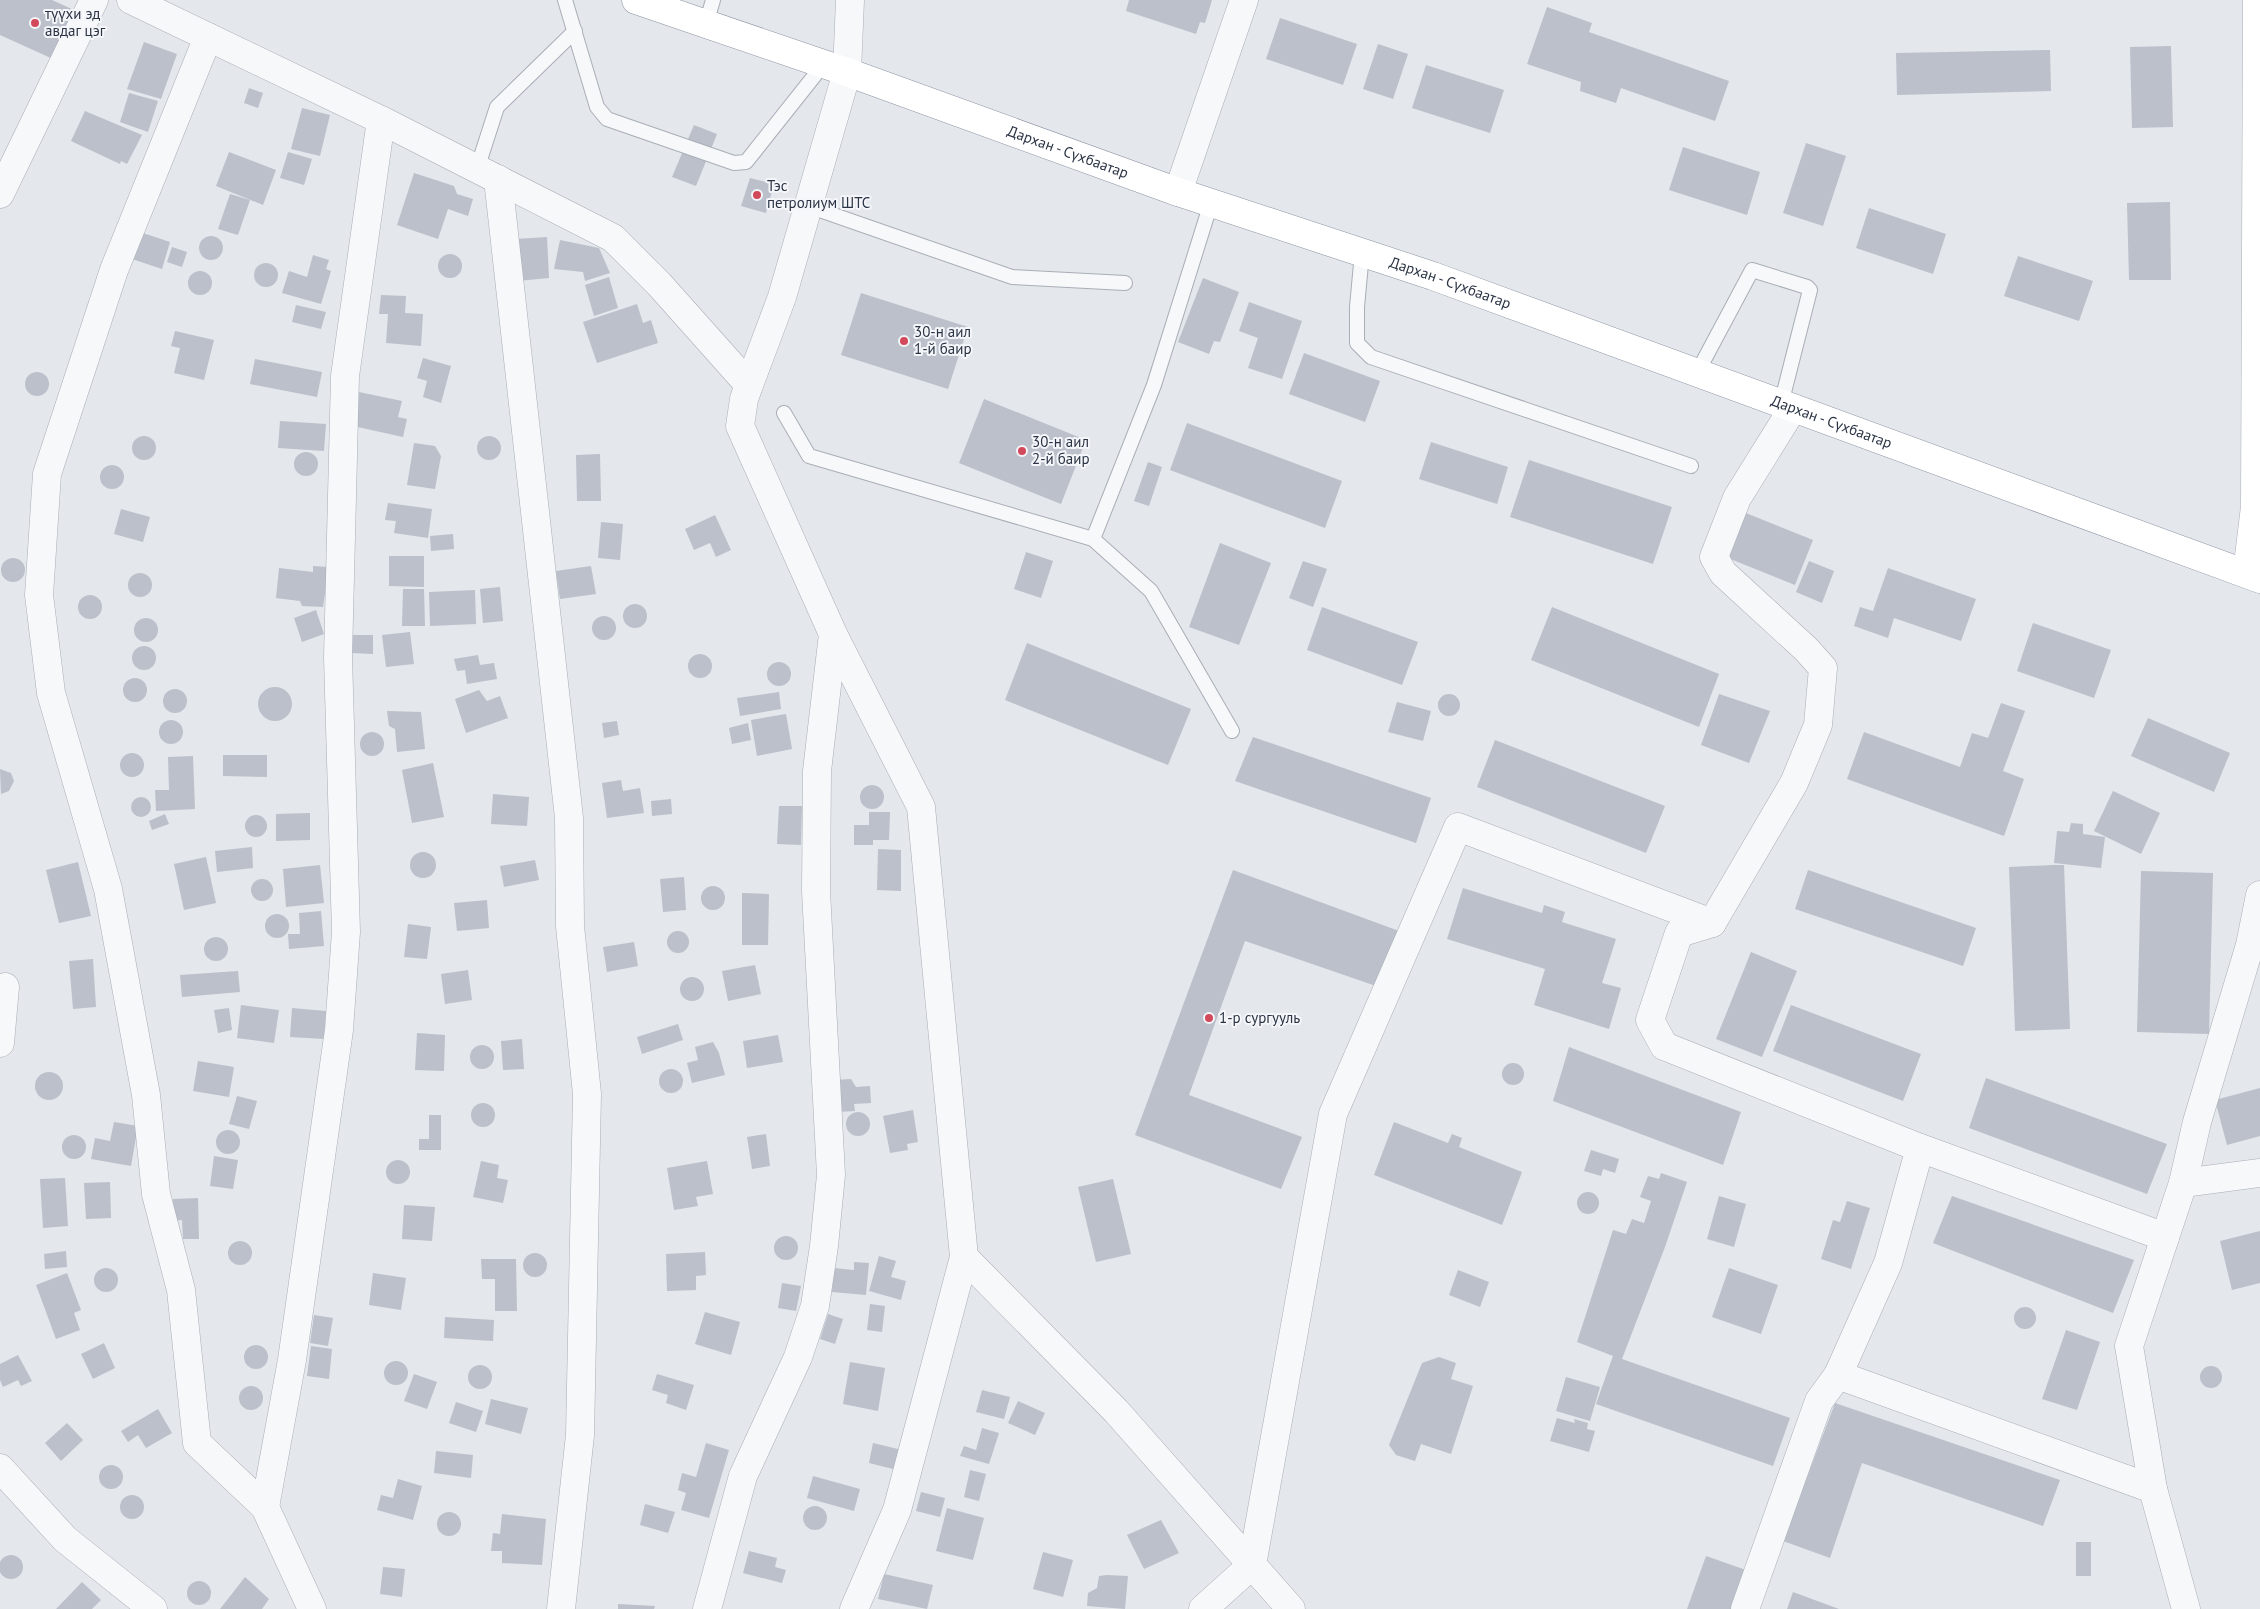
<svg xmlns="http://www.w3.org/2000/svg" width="2260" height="1609" font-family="'PT Sans',sans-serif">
<rect width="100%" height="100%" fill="#e4e7ec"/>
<!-- building -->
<g fill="#bbc0ca">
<path d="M0 0H52L76 11 53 59 0 35Z"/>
<path d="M1129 0H1212L1205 23 1200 22 1196 34 1126 11Z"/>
<path d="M1547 7 1592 23 1589 32 1729 81 1715 121 1621 88 1616 103 1580 91 1581 82 1527 64Z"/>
<path d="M1280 18 1357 44 1343 85 1266 59Z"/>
<path d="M144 42 177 54 161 99 127 89Z"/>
<path d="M1378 44 1408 54 1393 99 1363 89Z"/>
<path d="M2171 46 2173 127 2132 128 2130 47Z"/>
<path d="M2050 50 2051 91 1897 95 1896 53Z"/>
<path d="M1426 65 1504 90 1490 133 1412 108Z"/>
<path d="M249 88 263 93 258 108 244 103Z"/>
<path d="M129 93 158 101 148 132 120 122Z"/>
<path d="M302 108 330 115 320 156 291 149Z"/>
<path d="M85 111 142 135 127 164 121 161 120 164 71 141Z"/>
<path d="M694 125 717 134 696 186 672 177Z"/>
<path d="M1806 143 1846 156 1823 226 1783 213Z"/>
<path d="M1683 147 1760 172 1747 215 1669 190Z"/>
<path d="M229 152 276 170 263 205 216 186Z"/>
<path d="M288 152 312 159 304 185 280 178Z"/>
<path d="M414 173 454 186 457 194 473 199 468 216 448 209 438 239 397 225Z"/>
<path d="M750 178 774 184 766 213 741 206Z"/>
<path d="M230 194 250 200 238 235 218 229Z"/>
<path d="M2170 202 2171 280H2129L2127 203Z"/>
<path d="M1869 208 1946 234 1933 274 1856 248Z"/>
<path d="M140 232 170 242 162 269 132 259Z"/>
<circle cx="211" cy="248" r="12"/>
<path d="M547 237 549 278 518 281 515 239Z"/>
<path d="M560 240 599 248 610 273 585 281 583 272 554 269Z"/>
<path d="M172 247 187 252 182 267 167 262Z"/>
<circle cx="450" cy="266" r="12"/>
<path d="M313 255 329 260 326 269 331 271 321 304 282 293 289 271 307 277Z"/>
<path d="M2018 256 2093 281 2079 321 2004 296Z"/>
<circle cx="266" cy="275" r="12"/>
<circle cx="200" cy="283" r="12"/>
<path d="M609 277 618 308 594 316 585 285Z"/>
<path d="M1203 278 1239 292 1220 342 1214 341 1209 354 1178 342Z"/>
<path d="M861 293 968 327 948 389 841 355Z"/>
<path d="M381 295 406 296 405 313 423 314 421 346 386 343 388 314H379Z"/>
<path d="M1249 302 1302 321 1282 379 1248 368 1258 338 1239 331Z"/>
<path d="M637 304 643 323 651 320 658 343 597 363 583 322Z"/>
<path d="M296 305 326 312 321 329 292 322Z"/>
<path d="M175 331 214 340 204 380 174 373 180 348 171 346Z"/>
<path d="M1304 353 1380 381 1365 422 1289 394Z"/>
<path d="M423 358 451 366 441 403 423 397 427 381 417 378Z"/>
<path d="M255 359 322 372 317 397 250 384Z"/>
<circle cx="37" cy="384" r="12"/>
<path d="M359 392 402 401 398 417 407 419 403 437 353 426Z"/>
<path d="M984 399 1086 440 1061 504 959 463Z"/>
<path d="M280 421 326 424 324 451 278 448Z"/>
<path d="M1187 423 1342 481 1325 528 1170 470Z"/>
<circle cx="489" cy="448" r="12"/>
<circle cx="144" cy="448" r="12"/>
<path d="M1431 442 1508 467 1497 504 1419 479Z"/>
<path d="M414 443 435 446 441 456 435 489 407 485Z"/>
<circle cx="306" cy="464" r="12"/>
<path d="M600 454 601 501H577L576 455Z"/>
<path d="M1529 460 1672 507 1653 564 1510 517Z"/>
<path d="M1148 462 1162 467 1149 506 1134 501Z"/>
<circle cx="112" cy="477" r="12"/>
<path d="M388 503 432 509 428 538 394 533 396 521 385 520Z"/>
<path d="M121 509 150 517 143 542 114 534Z"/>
<path d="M1736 509 1813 540 1795 585 1718 554Z"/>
<path d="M715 515 731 550 716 557 710 543 694 550 685 529Z"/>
<path d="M601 522 623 524 620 560 598 558Z"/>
<path d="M453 534 454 549 431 551 430 536Z"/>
<path d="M1220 543 1271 563 1239 645 1189 627Z"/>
<path d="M1026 552 1053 561 1041 598 1014 589Z"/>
<path d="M389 556H424V587L389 586Z"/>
<circle cx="13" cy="570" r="12"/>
<path d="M1303 561 1327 569 1313 607 1289 598Z"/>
<path d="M1809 561 1834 571 1822 603 1796 592Z"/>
<path d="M313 566 329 567 323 607 302 606 300 601 276 598 279 568 313 572Z"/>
<path d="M591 566 596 594 560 599 556 571Z"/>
<path d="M1888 568 1976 599 1961 641 1894 618 1888 638 1854 626 1860 607 1873 611Z"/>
<circle cx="140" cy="585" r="12"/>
<path d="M500 587 503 621 483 623 480 589Z"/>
<path d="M403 589H424L425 626H402Z"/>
<path d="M475 590 476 624 430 626 429 592Z"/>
<circle cx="90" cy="607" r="12"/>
<circle cx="635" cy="616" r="12"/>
<path d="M1322 607 1418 642 1402 685 1307 650Z"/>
<path d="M1552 607 1719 674 1699 727 1531 660Z"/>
<path d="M316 610 324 634 302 642 294 618Z"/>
<circle cx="604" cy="628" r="12"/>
<circle cx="146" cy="630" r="12"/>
<path d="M2033 623 2111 650 2094 698 2017 671Z"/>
<path d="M410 632 414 664 386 667 382 635Z"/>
<path d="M352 635H373V654L352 653Z"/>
<path d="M1027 643 1191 709 1168 765 1005 700Z"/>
<circle cx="144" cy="658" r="12"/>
<circle cx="700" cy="666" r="12"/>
<path d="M478 655 480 665 494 663 497 679 467 684 465 670 457 671 454 659Z"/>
<circle cx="779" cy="674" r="12"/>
<circle cx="135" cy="690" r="12"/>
<circle cx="275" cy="704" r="17"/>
<circle cx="175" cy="701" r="12"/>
<path d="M479 690 487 701 500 696 508 718 466 733 455 699Z"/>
<path d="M779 692 781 709 740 716 737 698Z"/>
<circle cx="1449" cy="705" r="11"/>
<path d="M1719 694 1770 711 1749 763 1701 745Z"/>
<path d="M1397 702 1431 711 1423 741 1388 732Z"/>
<path d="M2001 703 2025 711 2003 771 2024 779 2004 836 1847 779 1864 732 1960 767 1972 733 1988 738Z"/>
<path d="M387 711 421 712 425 749 397 752 395 729 389 726Z"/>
<path d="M786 714 792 749 757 756 751 720Z"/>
<path d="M2148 718 2230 753 2214 792 2131 756Z"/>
<circle cx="171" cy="732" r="12"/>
<path d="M617 721 619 735 604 738 602 723Z"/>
<path d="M748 723 751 740 732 744 729 728Z"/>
<circle cx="372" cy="744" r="12"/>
<path d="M1253 737 1431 798 1416 843 1235 781Z"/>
<path d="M1495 740 1665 806 1646 853 1477 787Z"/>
<circle cx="132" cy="765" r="12"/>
<path d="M223 755H267V777L223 776Z"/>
<path d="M193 756 195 809 156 811 155 790H169L168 757Z"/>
<path d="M433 763 444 817 412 823 402 770Z"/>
<path d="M0 769 11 773 14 781 9 791 1 794Z"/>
<path d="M621 780 623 791 640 788 644 813 607 818 602 783Z"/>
<circle cx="872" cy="797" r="12"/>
<path d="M2113 791 2160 813 2141 854 2094 831Z"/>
<path d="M493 794 529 797 527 826 491 824Z"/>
<circle cx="141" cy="807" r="10"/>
<path d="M671 799 672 814 652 816 651 801Z"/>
<path d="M779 806H802L801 845 777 844Z"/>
<path d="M869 812H890L889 840H873V845H854V825H869Z"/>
<path d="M310 813V840L276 841V814Z"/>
<path d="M165 814 169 824 152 830 149 821Z"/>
<circle cx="256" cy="826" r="11"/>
<path d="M2071 823 2083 824V834L2105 837 2101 868 2054 863 2057 831 2069 832Z"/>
<path d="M252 847 253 868 217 872 215 851Z"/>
<path d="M878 849 901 850V891L877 890Z"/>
<circle cx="423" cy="865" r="13"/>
<path d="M206 857 216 903 184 910 174 864Z"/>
<path d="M535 860 539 880 504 887 500 866Z"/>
<path d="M78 862 91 916 59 923 46 870Z"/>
<path d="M320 865 324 903 286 907 283 869Z"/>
<path d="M2053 865H2064L2070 1029 2015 1031 2009 867Z"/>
<path d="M1233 870 1399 931 1376 986 1245 941 1189 1095 1302 1137 1281 1189 1135 1135Z"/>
<path d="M1808 870 1976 928 1963 966 1795 909Z"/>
<path d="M2141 871 2213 873 2209 1034 2137 1032Z"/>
<path d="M684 877 686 910 663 912 660 879Z"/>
<circle cx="262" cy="890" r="11"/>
<circle cx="713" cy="898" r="12"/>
<path d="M1463 888 1542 913 1544 905 1565 912 1562 922 1616 939 1602 983 1621 988 1609 1029 1534 1005 1545 969 1447 939Z"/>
<path d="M742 893 769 894 768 945H742Z"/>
<path d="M487 900 489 928 457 931 454 903Z"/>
<path d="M321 911 324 946 289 949 288 934H300L299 913Z"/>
<circle cx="277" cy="926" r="12"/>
<path d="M408 924 431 927 427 959 404 957Z"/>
<circle cx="678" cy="942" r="11"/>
<circle cx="216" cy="949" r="12"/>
<path d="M634 942 638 966 607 972 603 947Z"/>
<path d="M1751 952 1797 971 1762 1057 1716 1039Z"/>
<path d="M93 959 96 1007 73 1009 69 961Z"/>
<path d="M755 965 761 994 728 1001 722 971Z"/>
<path d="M468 970 472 1000 445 1004 441 974Z"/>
<path d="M238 971 240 992 182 997 180 975Z"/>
<circle cx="692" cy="989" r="12"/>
<path d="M241 1005 279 1010 274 1043 237 1038Z"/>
<path d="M1791 1005 1921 1054 1903 1101 1773 1051Z"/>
<path d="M229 1008 232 1030 218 1033 214 1010Z"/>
<path d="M292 1008 326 1011 324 1039 290 1037Z"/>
<path d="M678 1024 683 1040 642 1054 637 1037Z"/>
<path d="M417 1033 445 1035 444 1071 415 1070Z"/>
<path d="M778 1035 783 1062 747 1068 743 1041Z"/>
<path d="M522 1039 524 1069 503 1070 501 1041Z"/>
<path d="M713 1042 719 1053 725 1075 692 1083 687 1063 698 1060 695 1047Z"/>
<circle cx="482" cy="1057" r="12"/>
<path d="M1569 1047 1741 1112 1723 1165 1553 1101Z"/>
<path d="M198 1061 234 1067 229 1097 193 1091Z"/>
<circle cx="1513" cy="1074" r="11"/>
<circle cx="671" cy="1081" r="12"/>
<circle cx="49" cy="1086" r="14"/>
<path d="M1986 1078 2167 1144 2147 1194 1969 1128Z"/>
<path d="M851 1079 856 1087 870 1086 871 1103 854 1104 855 1111 836 1112 834 1080Z"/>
<path d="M2260 1088V1136L2227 1145 2215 1100Z"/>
<path d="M237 1096 257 1101 249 1129 229 1124Z"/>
<circle cx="483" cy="1115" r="12"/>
<path d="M913 1110 918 1142 907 1144 908 1150 890 1153 883 1116Z"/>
<circle cx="858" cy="1124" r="12"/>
<path d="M429 1115H441V1150H419V1139H429Z"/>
<path d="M114 1122 138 1126 131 1166 91 1159 95 1138 110 1141Z"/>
<path d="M1394 1122 1448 1143 1452 1134 1462 1138 1459 1147 1522 1172 1502 1225 1374 1175Z"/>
<circle cx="228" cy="1142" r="12"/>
<path d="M766 1134 770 1166 752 1169 747 1137Z"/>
<circle cx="74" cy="1147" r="12"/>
<path d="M1591 1150 1619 1159 1615 1173 1603 1169 1601 1176 1584 1171Z"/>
<path d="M214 1156 238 1160 233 1189 210 1186Z"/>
<circle cx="398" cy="1172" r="12"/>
<path d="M481 1161 499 1165 497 1178 508 1180 503 1203 473 1197Z"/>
<path d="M707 1161 713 1194 696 1197 698 1206 674 1210 667 1168Z"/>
<path d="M1661 1173 1687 1182 1665 1247 1622 1359 1790 1418 1773 1466 1596 1404 1613 1356 1577 1342 1613 1230 1626 1234 1632 1219 1644 1223 1651 1201 1640 1197 1648 1176 1659 1179Z"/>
<path d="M65 1178 68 1226 43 1228 40 1179Z"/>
<path d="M1113 1179 1131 1254 1096 1262 1078 1187Z"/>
<path d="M110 1182 111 1218 86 1219 84 1183Z"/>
<circle cx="1588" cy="1203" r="11"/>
<path d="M1719 1196 1746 1204 1734 1247 1707 1239Z"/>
<path d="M1952 1196 2134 1260 2113 1313 1933 1243Z"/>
<path d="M198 1198 199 1239H183L182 1220 174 1221 173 1199Z"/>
<path d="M1847 1201 1870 1208 1851 1269 1821 1259 1833 1220 1840 1222Z"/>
<path d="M404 1205 435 1207 432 1241 402 1239Z"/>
<path d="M2260 1231V1283L2232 1290 2220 1241Z"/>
<circle cx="786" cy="1248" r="12"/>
<circle cx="240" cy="1253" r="12"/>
<path d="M66 1251 67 1267 45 1269 44 1254Z"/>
<path d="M705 1252 706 1275 696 1276V1290L667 1291 666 1254Z"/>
<circle cx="535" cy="1265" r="12"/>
<path d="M879 1256 896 1261 891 1277 906 1281 901 1300 869 1291Z"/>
<path d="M481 1259H516L517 1311H495V1279H482Z"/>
<path d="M854 1262 869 1263 866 1295 832 1292 834 1268 854 1270Z"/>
<circle cx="106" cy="1280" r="12"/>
<path d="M1729 1268 1778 1285 1761 1334 1712 1317Z"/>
<path d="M1458 1270 1489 1282 1480 1307 1449 1295Z"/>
<path d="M67 1273 81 1310 74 1313 80 1330 56 1339 36 1285Z"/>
<path d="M373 1273 406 1278 401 1310 369 1305Z"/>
<path d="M782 1283 801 1286 796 1311 778 1308Z"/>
<path d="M870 1304 885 1306 882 1332 867 1330Z"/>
<circle cx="2025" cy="1318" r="11"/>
<path d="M705 1312 740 1322 731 1355 695 1344Z"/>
<path d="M828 1314 843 1319 835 1344 820 1339Z"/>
<path d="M314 1315 333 1318 328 1346 310 1343Z"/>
<path d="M445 1317 494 1320 493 1341 444 1338Z"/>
<path d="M2066 1330 2100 1342 2077 1410 2042 1399Z"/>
<path d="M104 1343 115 1368 93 1379 81 1354Z"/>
<circle cx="256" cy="1357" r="12"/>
<path d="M311 1346 332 1349 329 1379 307 1376Z"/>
<path d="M18 1355 32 1381 21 1386 18 1380 3 1387 0 1380V1364Z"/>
<path d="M1439 1357 1456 1363 1451 1379 1473 1386 1451 1454 1421 1444 1415 1461 1396 1455 1389 1445 1422 1363Z"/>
<circle cx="396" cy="1373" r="12"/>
<path d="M850 1362 885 1368 878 1411 843 1404Z"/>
<circle cx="480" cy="1377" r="12"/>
<circle cx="2211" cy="1377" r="11"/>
<path d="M414 1374 437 1382 427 1409 404 1401Z"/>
<path d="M657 1374 694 1385 686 1410 666 1403 668 1395 652 1390Z"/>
<path d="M1566 1377 1600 1387 1590 1421 1556 1411Z"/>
<circle cx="251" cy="1398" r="12"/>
<path d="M982 1390 1010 1397 1004 1419 976 1412Z"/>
<path d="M491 1399 528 1408 521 1434 485 1424Z"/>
<path d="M1018 1401 1045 1413 1035 1435 1008 1423Z"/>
<path d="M456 1402 483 1411 476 1432 449 1423Z"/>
<path d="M1835 1403 2060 1480 2043 1526 1862 1463 1830 1558 1783 1541Z"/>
<path d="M158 1409 172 1433 146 1448 138 1435 128 1442 121 1431Z"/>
<path d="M1557 1418 1575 1423 1574 1419 1588 1423 1587 1429 1595 1431 1589 1452 1550 1441Z"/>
<path d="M67 1423 83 1440 61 1461 45 1443Z"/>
<path d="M982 1428 999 1433 989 1464 960 1456 964 1446 976 1450Z"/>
<path d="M706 1443 729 1450 709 1518 681 1510 686 1493 678 1490 682 1473 696 1477Z"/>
<path d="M873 1443 902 1450 897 1470 869 1463Z"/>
<path d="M436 1451 473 1455 471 1478 434 1473Z"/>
<circle cx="111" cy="1477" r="12"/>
<path d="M970 1470 986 1474 979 1501 964 1497Z"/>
<path d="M813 1476 860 1489 854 1511 807 1498Z"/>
<path d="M398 1479 422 1486 413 1520 377 1510 381 1495 393 1498Z"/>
<path d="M921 1492 945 1498 940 1517 916 1511Z"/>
<circle cx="132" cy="1507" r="12"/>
<path d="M645 1504 675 1512 668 1533 640 1525Z"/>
<circle cx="815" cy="1518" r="12"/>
<path d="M947 1508 984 1518 973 1560 936 1551Z"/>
<circle cx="449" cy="1524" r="12"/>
<path d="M502 1514 546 1519 542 1565 502 1563V1551H491L493 1533 500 1534Z"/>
<path d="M1161 1520 1179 1553 1144 1569 1127 1535Z"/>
<rect x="2076" y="1542" width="15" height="34"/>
<path d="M749 1551 777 1558 775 1567 786 1570 782 1583 743 1573Z"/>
<path d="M1043 1552 1073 1560 1063 1597 1033 1589Z"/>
<circle cx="11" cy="1567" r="12"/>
<path d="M1706 1556 1746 1570 1742 1609H1687Z"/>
<path d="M383 1567 405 1569 402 1597 380 1594Z"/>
<path d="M884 1574 933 1585 927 1609 878 1599Z"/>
<path d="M1107 1575 1128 1576 1125 1609 1087 1606 1088 1593 1097 1588 1099 1576Z"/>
<path d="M245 1577 269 1599 262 1609H220Z"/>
<circle cx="199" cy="1593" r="12"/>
<path d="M82 1582 101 1600 92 1609H56Z"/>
<path d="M1793 1592 1839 1609H1787Z"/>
<path d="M618 1604 655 1606 654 1609H618Z"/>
</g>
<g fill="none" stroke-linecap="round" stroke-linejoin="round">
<defs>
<g id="lane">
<path d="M565 0 597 107 607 119 734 163 746 162 823 65"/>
<path d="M706 24 713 0"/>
<path d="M477 169 497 107 575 31"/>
<path d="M1211 203 1154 385 1093 539 1151 591 1232 731"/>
<path d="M808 206 1012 277 1125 283"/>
<path d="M1362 253 1357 307V343L1371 357 1691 466"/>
<path d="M1697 373 1752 270 1807 287 1810 290 1809 294 1781 404"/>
<path d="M784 413 809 456 1093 539"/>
</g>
<g id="street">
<path d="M131 0 381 120 613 238 659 284 749 385 744 399 740 426 833 634 921 807 964 1257 1116 1411 1291 1609"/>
<path d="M208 37 114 270 47 474 39 595 51 693 108 889 146 1095 156 1194 181 1290 197 1443 265 1507 312 1609"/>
<path d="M498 179 569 818 570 926 587 1094 580 1435 561 1609"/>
<path d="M1178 192 1244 0"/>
<path d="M0 194 94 0"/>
<path d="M749 385 782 297 847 72 850 0"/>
<path d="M1793 408 1737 498 1714 557 1723 573 1806 649 1823 668 1818 725 1794 783 1712 923 1679 933 1650 1020 1664 1046 1920 1148 2165 1237"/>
<path d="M0 1043 5 987"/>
<path d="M2183 1183 2260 1173"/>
<path d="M1838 1375 2153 1489"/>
<path d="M0 1468 65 1539 153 1609"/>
<path d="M265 1507 292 1360 339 1030 346 932 338 657 345 376 381 120"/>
<path d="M707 1609 743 1476 798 1357 815 1306 824 1246 831 1175 816 891 817 771 833 634"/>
<path d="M854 1609 897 1510 964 1257"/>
<path d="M1203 1609 1252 1565 1333 1114 1458 827 1712 923"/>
<path d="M1745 1609 1819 1401 1838 1375 1888 1263 1920 1148"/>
<path d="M2186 1609 2153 1489 2129 1346 2183 1183 2197 1122 2250 945 2260 895"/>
</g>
<path id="secondary" d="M2247 573 2255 507 2257 0"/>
<g id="highway">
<path id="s1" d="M636 0 847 72 1178 192 1433 276 2260 579"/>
</g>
</defs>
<!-- lane casing -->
<use href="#lane" stroke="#a9aeb7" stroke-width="16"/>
<!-- street casing -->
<use href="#street" stroke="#a9aeb7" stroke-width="29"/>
<!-- secondary casing -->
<use href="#secondary" stroke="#a9aeb7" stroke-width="29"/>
<!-- highway casing -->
<use href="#highway" stroke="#8b94a3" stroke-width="29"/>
<!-- lane -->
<use href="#lane" stroke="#f7f8fa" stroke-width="14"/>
<!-- street -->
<use href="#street" stroke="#f7f8fa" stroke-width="28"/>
<!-- secondary -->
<use href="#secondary" stroke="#fff" stroke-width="28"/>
<!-- highway -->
<use href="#highway" stroke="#fff" stroke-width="28"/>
</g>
<!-- markers -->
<g fill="#d1495b" stroke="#f4f6f9" stroke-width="2">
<circle cx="35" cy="23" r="5"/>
<circle cx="757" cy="195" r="5"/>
<circle cx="904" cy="341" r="5"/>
<circle cx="1022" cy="451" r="5"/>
<circle cx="1209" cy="1018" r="5"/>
</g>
<g text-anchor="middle" stroke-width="4" stroke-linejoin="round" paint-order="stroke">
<!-- poi labels -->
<g font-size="15" fill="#2b3445" stroke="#f4f6f9" text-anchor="start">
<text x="45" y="19">түүхи эд<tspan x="45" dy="17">авдаг цэг</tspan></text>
<text x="767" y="191">Тэс<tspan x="767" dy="17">петролиум ШТС</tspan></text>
<text x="914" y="337">30-н аил<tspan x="914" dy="17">1-й баир</tspan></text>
<text x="1032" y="447">30-н аил<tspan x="1032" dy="17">2-й баир</tspan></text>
<text x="1219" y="1023">1-р сургууль</text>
</g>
<!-- street labels -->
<g font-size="15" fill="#2b3445" stroke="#f4f6f9">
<text dy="5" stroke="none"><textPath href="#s1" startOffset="458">Дархан - Сүхбаатар</textPath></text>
<text dy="5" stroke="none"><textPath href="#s1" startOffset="862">Дархан - Сүхбаатар</textPath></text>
<text dy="5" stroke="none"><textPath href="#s1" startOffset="1268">Дархан - Сүхбаатар</textPath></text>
</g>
</g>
</svg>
